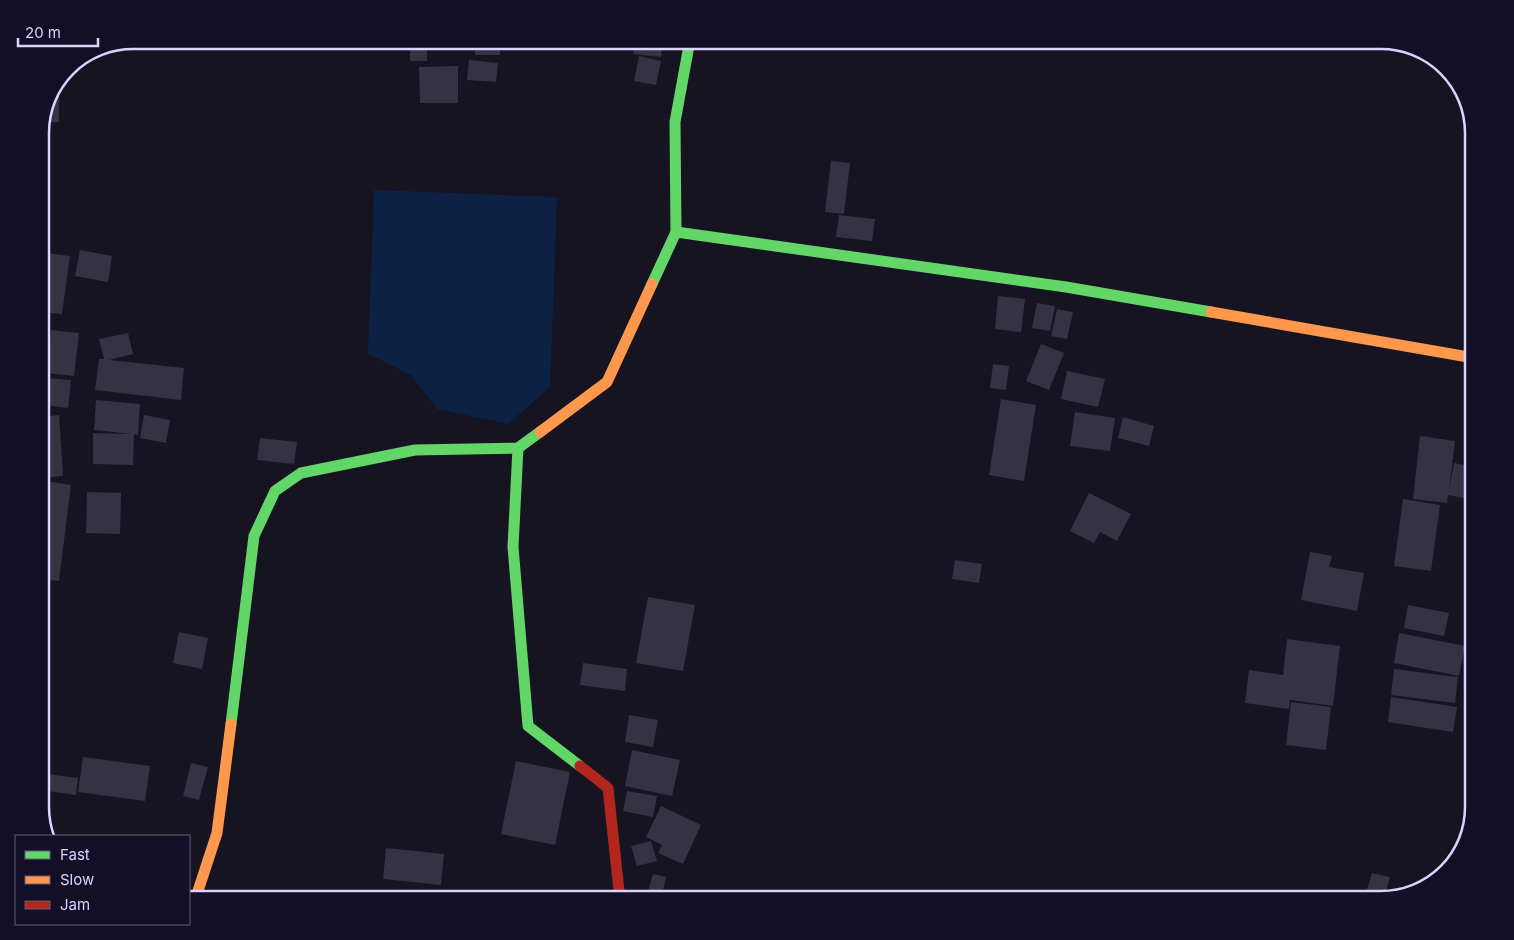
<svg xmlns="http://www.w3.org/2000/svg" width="1514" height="940" font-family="Inter,sans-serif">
<rect width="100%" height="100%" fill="#161421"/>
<!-- water -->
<path fill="#0d2144" d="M374 190 557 197 550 387 508 424 437 409 411 375 368 354Z"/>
<!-- building -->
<g fill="#343243">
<rect x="410" y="40" width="17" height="21"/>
<path d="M476 40H500V55H475Z"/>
<path d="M635 40H663L661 57 633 54Z"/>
<path d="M639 56 661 61 656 85 634 81Z"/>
<path d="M469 60 498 63 496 82 467 80Z"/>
<path d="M458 66V103H420L419 67Z"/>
<path d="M59 85V122H42Z"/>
<path d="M831 161 850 163 844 214 825 212Z"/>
<path d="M839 215 875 219 872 241 836 237Z"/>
<path d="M80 250 112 256 108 282 75 276Z"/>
<path d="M46 253 70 256 62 314 40 312V293Z"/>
<path d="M998 296 1025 299 1021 332 995 329Z"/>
<path d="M1037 303 1055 306 1050 331 1032 328Z"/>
<path d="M1057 309 1073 312 1067 339 1051 336Z"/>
<path d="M51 330 79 333 74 376 47 373Z"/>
<path d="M128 333 133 354 109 360 184 368 181 400 95 390 99 359H104L99 339Z"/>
<path d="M1041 344 1064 353 1049 390 1026 381Z"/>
<path d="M993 364 1009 366 1006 390 990 388Z"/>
<path d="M1067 371 1105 379 1098 407 1061 399Z"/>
<path d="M48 378 71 380 68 408 45 405Z"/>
<path d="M1001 399 1036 405 1024 481 989 475Z"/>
<path d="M96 400 140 404 138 435 134 434 133 465 93 464V433L131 434 94 430Z"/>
<path d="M1075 412 1115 418 1110 451 1070 446Z"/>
<path d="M59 415 63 476 40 478V417Z"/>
<path d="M144 415 170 420 166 443 140 438Z"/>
<path d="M1123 417 1154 426 1149 446 1118 438Z"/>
<path d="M1420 436 1455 441 1449 490 1454 463 1474 467V500L1448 495 1447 503 1413 499Z"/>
<path d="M260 438 297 442 294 464 257 460Z"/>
<path d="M45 481 71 485 59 581 40 579V514Z"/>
<path d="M87 492 121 493 120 534 86 533Z"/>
<path d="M1089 493 1131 514 1117 541 1100 532 1094 543 1070 531Z"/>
<path d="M1403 499 1440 505 1431 571 1394 566Z"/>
<path d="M1310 552 1332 556 1329 567 1364 573 1357 611 1301 600Z"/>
<path d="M955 560 982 564 979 583 952 579Z"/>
<path d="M648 597 695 605 683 671 636 663Z"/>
<path d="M1408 605 1449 613 1444 636 1404 628Z"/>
<path d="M179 632 208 638 202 669 173 663Z"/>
<path d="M1399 633 1465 646 1459 676 1394 663Z"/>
<path d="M1287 639 1340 646 1333 706 1290 700 1289 709 1245 703 1249 670 1283 675Z"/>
<path d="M583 663 627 669 625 691 580 685Z"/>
<path d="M1394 669 1458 677 1455 703 1391 695Z"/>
<path d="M1391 697 1457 707 1453 732 1388 722Z"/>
<path d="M1291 702 1331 707 1326 750 1286 745Z"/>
<path d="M629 715 658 720 653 747 625 742Z"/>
<path d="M632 750 680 760 672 796 625 786Z"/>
<path d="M83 757 150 766 145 801 78 792Z"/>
<path d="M516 761 570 772 555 845 501 834Z"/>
<path d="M191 763 208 767 199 800 183 796Z"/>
<path d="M40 773 78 778 76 795 40 790Z"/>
<path d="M627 791 657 796 653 817 623 811Z"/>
<path d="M661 806 701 825 683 864 658 853 662 845 646 837Z"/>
<path d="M651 841 657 861 637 866 631 846Z"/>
<path d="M386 848 444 854 441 885 383 879Z"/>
<path d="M1372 873 1390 877 1384 899 1364 900Z"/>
<path d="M653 874 666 877 661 899 647 895Z"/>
</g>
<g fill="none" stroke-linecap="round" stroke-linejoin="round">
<!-- fast -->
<g stroke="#63d668" stroke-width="11">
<path d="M676 232 1066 287 1211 312"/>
<path d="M652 284 676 232 675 122 690 40"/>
<path d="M518 448 513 547 528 726 580 766"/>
<path d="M231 724 254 536 275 491 301 473 415 450 518 448 540 432"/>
</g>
<!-- slow -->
<g stroke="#ff974d" stroke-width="11">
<path d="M1211 312 1474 358"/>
<path d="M540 432 607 382 652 284"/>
<path d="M195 900 217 833 231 724"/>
</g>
<!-- jam -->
<path stroke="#b3261e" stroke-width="11" d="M580 766 608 788 620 900"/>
</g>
<!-- crop -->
<path d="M0 0H1514V940H0ZM133 49H1381A84 84 0 0 1 1465 133V807A84 84 0 0 1 1381 891H133A84 84 0 0 1 49 807V133A84 84 0 0 1 133 49Z" fill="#130f26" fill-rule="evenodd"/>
<path fill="none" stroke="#d9d4ff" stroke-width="2.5" d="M133 49H1381A84 84 0 0 1 1465 133V807A84 84 0 0 1 1381 891H133A84 84 0 0 1 49 807V133A84 84 0 0 1 133 49Z"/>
<!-- legend -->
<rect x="15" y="835" width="175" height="90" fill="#130f26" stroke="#625e7d"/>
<rect x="25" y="851" width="25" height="8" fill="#63d668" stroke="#625e7d"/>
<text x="60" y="860" font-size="15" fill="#d9d4ff">Fast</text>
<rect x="25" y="876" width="25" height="8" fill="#ff974d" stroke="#625e7d"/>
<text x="60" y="885" font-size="15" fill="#d9d4ff">Slow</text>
<rect x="25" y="901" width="25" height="8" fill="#b3261e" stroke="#625e7d"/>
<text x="60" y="910" font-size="15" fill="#d9d4ff">Jam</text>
<!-- scale -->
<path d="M18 38v8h80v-8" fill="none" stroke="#d9d4ff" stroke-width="2.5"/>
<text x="25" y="38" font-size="15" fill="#d9d4ff" stroke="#130f26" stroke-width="4" paint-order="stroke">20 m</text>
</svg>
